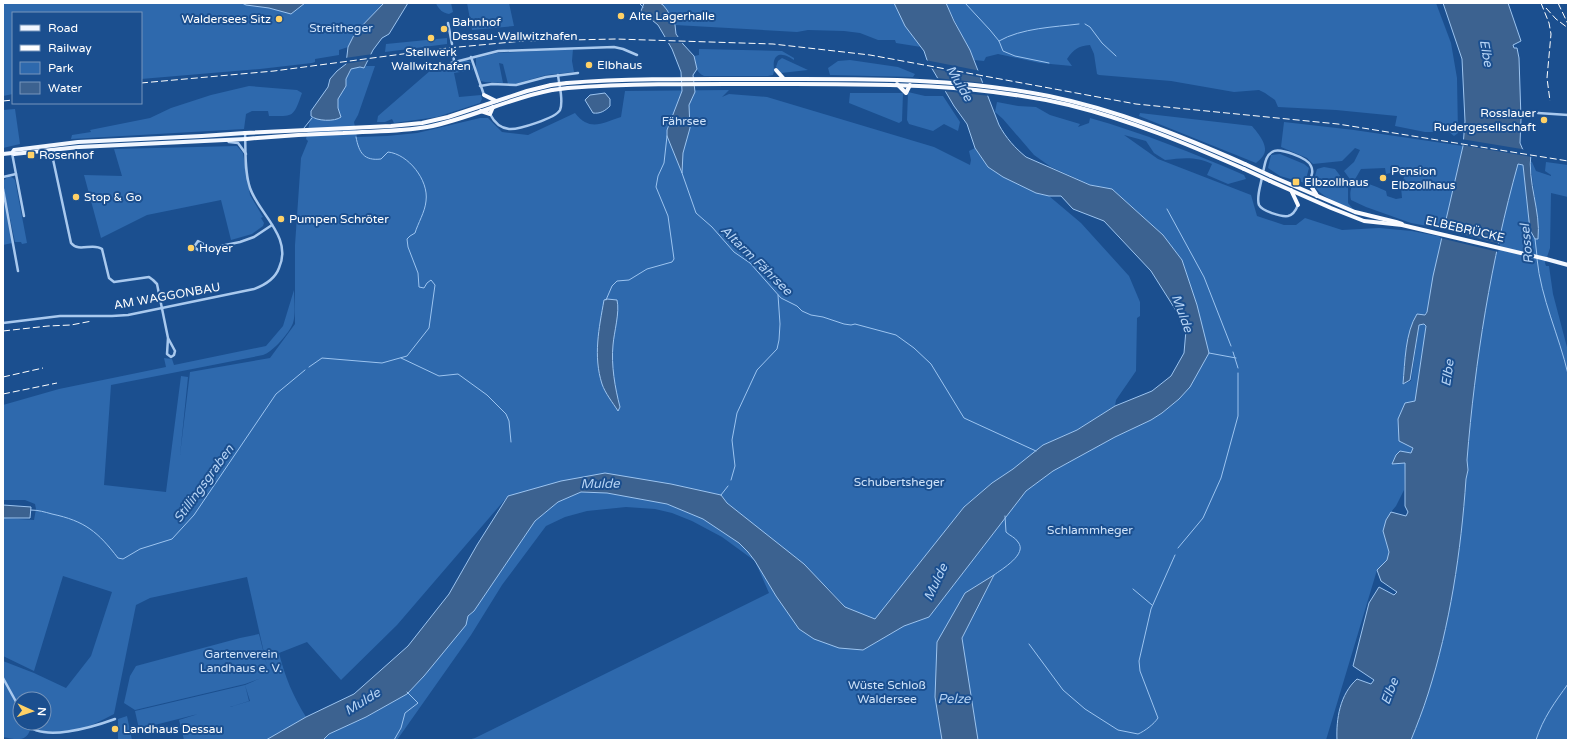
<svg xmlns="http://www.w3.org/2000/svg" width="1571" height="743" font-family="'Varela Round',sans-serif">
<rect width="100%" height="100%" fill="#1b4f8f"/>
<!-- green -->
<g fill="#2e69ad" fill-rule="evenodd">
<path d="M3 3H384L355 33 348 47 339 50V55L315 59V62L312 63 260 69 141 79V13H13V94L3 96Z"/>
<path d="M436 3H451L453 12 449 14C443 13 438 9 436 3Z"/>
<path d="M467 3H509L514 26 472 30Z"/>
<path d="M660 3H894L905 26 921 47 896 43 895 40H878L860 33 844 31 808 30 797 32 675 25 667 10Z"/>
<path d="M946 3H1436L1451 43 1457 78 1458 133 1454 136 1435 120 1436 132H1425L1395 126 1397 116 1336 110 1278 107 1275 100 1265 93 1259 90 1234 92 1171 81 1099 75 1097 74 1094 54 1090 45C1078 46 1074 49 1067 59L1072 66 1040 63 998 54 986 57 984 61 974 60Z"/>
<path d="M447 38V44L385 52 386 44Z"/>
<path d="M573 49 572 61 574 72 546 75 515 84H508L503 64 499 63 503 83 485 82 481 81 476 69V58L497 53Z"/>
<path d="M699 49 782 51 794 58V60C788 56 777 50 774 61 773 66 775 70 773 75L768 76H704C696 73 695 64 694 56L699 55Z"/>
<path d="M782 58 808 70 781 73 776 67 778 61Z"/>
<path d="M466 60 471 62 473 70 454 73 459 97 481 95 482 99 480 103 437 117 394 123 392 119 385 122H377L378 116 431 70 437 72 452 64Z"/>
<path d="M850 60 898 67 915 74 913 77 830 75 828 68 838 61Z"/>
<path d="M366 66H375L358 115 354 122 357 137 387 136 417 133 480 118H488L502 132 528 135 575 113C590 132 602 123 621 117L625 91 729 90 722 97 729 94 767 97 934 147 970 165 971 160 969 151 975 148 988 167 1003 177 1036 193 1049 196 1081 223 1129 276 1140 302V316L1137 318 1136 371 1116 400 1115 406 1077 430 1043 445 1013 469 992 483 964 507 875 620 845 607 829 589 727 503 721 495 671 484 508 496 397 625 341 680 307 642 279 653C285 677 293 696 306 717L266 740H184L179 720 198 714 139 729 135 711 245 685 249 701 230 707 250 701 245 685 261 678 245 684 135 710 124 703 130 676 136 666 240 638 259 634 267 666 247 577 150 598 136 605 114 714C83 730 65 739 30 730 26 743 14 739 3 737V661L34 673 66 688 91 656 112 592 63 576 34 671 3 656V518L34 520 36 509 35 504 25 500H3V405L59 389 166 367 164 358 172 359 174 365 266 346 283 326 294 290C294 300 296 313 293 323 290 332 273 352 263 355L111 385 104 485 166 492 181 376 188 377 180 455 190 372 270 358 295 324V245L301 158 308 141 306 139 311 116 314 119H338V99L346 86V79L351 69 360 67 364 68ZM20 699H44V723H20Z"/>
<path d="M249 86 297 90 302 93C293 118 294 116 269 116L268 111H252L246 114 244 129 71 139 72 135 91 132 90 130 150 118 171 108 211 95Z"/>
<path d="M908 92 925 96H943L960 122 958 131 944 124 933 131 909 124 907 120Z"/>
<path d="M850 93H903L902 121 899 123 849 103Z"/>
<path d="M997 102 1018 106 1036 107 1050 115 1080 124 1078 127 1089 123 1090 118C1143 133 1193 153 1244 175L1246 179 1228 184 1207 175 1212 164C1196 156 1182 158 1165 160L1154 153 1146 141 1124 135 1158 159 1251 195 1257 216 1284 225H1296L1305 218 1342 230 1379 228 1412 231 1442 237 1427 312 1423 315 1408 343 1403 384 1411 381 1419 325 1424 324 1426 326 1415 401 1413 447 1411 453 1400 451 1396 455 1392 463H1405L1404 490 1396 506 1391 512 1383 531 1389 552 1387 560 1377 570 1326 740H978L962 638 994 576 965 593 935 697 942 740H468L475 738 769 593 755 561 722 537 692 521 672 513 655 509 626 507 587 511 565 517 546 526 502 585 471 635 397 740H323L329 734 366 717 407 694 424 676 468 616 474 611 535 521 558 502 581 492 607 493 667 504 703 519 739 543 748 552 755 561 776 596 863 650 904 626 929 617 1026 491 1053 471 1115 437 1151 420 1162 413 1179 399 1209 353 1182 260 1163 235 1112 189 1091 185 1051 167 1034 155 1003 119 995 112Z"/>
<path d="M15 109 20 144 3 148V110Z"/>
<path d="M1140 113 1252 126C1258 133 1270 147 1263 156 1261 159 1258 161 1256 163L1139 116Z"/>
<path d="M1284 122 1354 130 1463 146 1444 229 1411 223 1366 207 1351 200C1346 172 1373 185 1386 191L1387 196 1396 199 1402 198 1401 187 1404 177 1395 172 1386 174 1385 168 1361 169 1354 181 1352 182 1344 171 1354 162 1360 150 1355 148 1342 161 1313 164 1307 158 1281 147Z"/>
<path d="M237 146 243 153 250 195 263 217 261 218 264 223 263 226 252 234 231 240 221 200 147 215 101 238 84 175 122 176 114 149Z"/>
<path d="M1280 154 1304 164 1309 168 1305 183 1280 176 1268 168 1271 155Z"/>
<path d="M1530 161 1532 162 1536 171 1551 176V175L1545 171 1546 162 1568 165V197L1551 193 1550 248 1545 263 1546 266H1549L1553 294 1568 351V740H1411C1417 725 1423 710 1428 694 1450 625 1461 552 1466 479L1468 471 1467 460C1475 360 1491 261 1517 164H1523L1530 230 1539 229Z"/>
<path d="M1324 167 1335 169 1348 186V203L1353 209C1339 203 1319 197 1313 183L1317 169Z"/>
<path d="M9 176 13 178 15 180 27 243 22 244 21 242H15L3 185 4 180Z"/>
<path d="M3 196 12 243 3 245Z"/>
<path d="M127 716 132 740H118V719Z"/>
</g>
<!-- water -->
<g fill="#3c6290" stroke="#9cc4f0">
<path d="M242 3H305L291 14 269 8 246 5Z"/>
<path d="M384 3H408L389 34 382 38 373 50 364 68 360 67 351 69 346 79V86L338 99V108L341 117C335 122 316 121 311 116V111L328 87 330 79 337 71 346 64 348 47 355 33Z"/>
<path d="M644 3H660L663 5 667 10 675 25 676 34 683 44 694 56 697 69 693 75 695 92 689 105 690 128 683 153 682 173 667 136V130L682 91 681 72 672 49 658 25 641 11Z"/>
<path d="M894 3H946L954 21 970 50 999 125C1006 138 1015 148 1026 157L1090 185 1112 189 1163 235 1182 260 1197 305 1209 353 1190 387 1179 399 1162 413 1151 420 1115 437 1053 471 1026 491 929 617 904 626 863 650 839 648 814 639 799 629 776 596 755 561 748 552 739 543 703 519 667 504 607 493 581 492 558 502 535 521 474 611 468 616 466 625 424 676 407 694 366 717 329 734 323 740H266L306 717 354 694 408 646 449 594 477 545 508 496 561 481 605 473 671 484 721 495 727 503 804 564 845 607 875 619 964 507 992 483 1013 469 1043 445 1077 430 1115 406 1152 391 1171 376 1184 353 1186 330 1175 309 1151 271 1104 221 1073 209 1061 196H1049L1036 193 1003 177 988 167 975 148 967 124 954 106 927 60 924 51 905 26Z"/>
<path d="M1443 3H1508L1521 41 1513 45 1514 48H1517L1519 58 1521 119 1520 143 1523 150 1531 153C1527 182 1541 211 1538 239H1535L1530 230 1523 165 1518 164C1491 261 1475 360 1467 460L1468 470 1466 479C1461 552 1450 625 1428 694 1423 710 1417 725 1411 740H1337C1336 719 1340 694 1357 679L1371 684 1374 680 1353 666 1369 603 1379 587 1394 595 1397 592 1381 581 1377 570 1387 560 1389 552 1383 531 1386 520 1391 512 1406 516 1408 512 1405 506V463L1392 464 1396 455 1400 451 1411 453 1413 448 1399 441 1398 419 1405 403 1415 401 1426 326 1424 324 1419 325 1410 380 1403 384C1405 362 1405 333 1417 314L1425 315 1427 312 1433 276 1463 146 1465 121 1462 59Z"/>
<path d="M605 93 610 99V106C605 111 600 114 593 113L585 100 590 95Z"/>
<path d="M607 299 617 300C620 312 614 332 613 345 611 365 615 388 620 407L618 411C613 403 605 393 602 384 593 356 599 328 604 300Z"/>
<path d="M3 505 31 507 30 518H3Z"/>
<path d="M994 575 962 638 978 740H942L935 697 937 642 965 593Z"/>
</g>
<!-- pier -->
<g fill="#1b4f8f">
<path d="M663 37H681L684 43H666Z"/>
<path d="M373 54 370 60 344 64 345 58Z"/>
<path d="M925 60 981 71 983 78 929 68Z"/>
<path d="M936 78 985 83 990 96 943 91Z"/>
<path d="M1461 139 1527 150 1532 152V157L1461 145Z"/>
<path d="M1442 229 1500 244 1498 252 1440 238Z"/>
</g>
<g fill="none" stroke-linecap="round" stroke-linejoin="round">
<!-- stream -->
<g stroke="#9cc4f0" stroke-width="1">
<path d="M639 3 643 7"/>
<path d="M965 3 990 30 999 41 1003 51 1015 56 1049 63"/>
<path d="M1085 24 1090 27 1102 43 1116 56"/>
<path d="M999 41C1021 28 1055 27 1079 24"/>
<path d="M304 128 312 118"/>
<path d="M682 173 696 213 712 227 734 252 750 263 781 298 797 306 802 311 811 315 823 317 844 324 851 325 855 324 896 335 914 348 931 364 964 418 1036 451"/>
<path d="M1167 209 1204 277 1231 346"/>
<path d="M1535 239 1537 256"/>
<path d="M1537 259C1541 299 1559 335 1568 374"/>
<path d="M606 300 612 286 617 281 629 280 647 269 672 262 674 259 668 216 656 187 658 176 664 163 667 136"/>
<path d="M1233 352 1238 368"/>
<path d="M1209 353 1236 358"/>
<path d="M401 358 439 376 458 374 487 395 506 414 509 421 511 442"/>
<path d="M309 367 322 358 382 363 407 356 429 328 435 285 431 280 427 283 424 288 419 287 418 273 408 247 407 239 410 236 415 233C418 223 425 212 426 201 429 180 408 154 388 152L381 159C364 161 359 153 356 137"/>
<path d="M731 480 735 466 732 440 737 413 757 370 777 349 779 340 780 324 778 295"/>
<path d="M721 495 728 486"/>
<path d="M31 510C38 510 45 512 52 514 85 521 98 532 118 558L123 559 140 549 172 539 194 515 276 394 305 370"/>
<path d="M1178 548 1203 518 1221 478 1238 416V373"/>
<path d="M994 575C1002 569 1028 554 1018 542 1015 537 1010 536 1006 532L1005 516"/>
<path d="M1133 589 1152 605"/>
<path d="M1029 644 1063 690 1085 709 1118 730 1138 734C1145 731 1154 724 1158 718L1140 671 1139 661 1151 609 1175 555"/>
<path d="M394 740 401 728 405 713 418 703 407 692"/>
<path d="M1536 740C1543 718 1555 702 1568 684"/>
</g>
<!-- minor -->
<g stroke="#a9c9ee" stroke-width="2.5">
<path d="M448 23 452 44"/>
<path d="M453 49 454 62"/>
<path d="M471 57 484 95"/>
<path d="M451 63 498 51 614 47 623 49 637 55"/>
<path d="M480 86 492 84 516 85 546 77 578 73"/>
<path d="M1538 113 1568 115"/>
<path d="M490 114C494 122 500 128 509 129 518 130 556 118 560 110 564 101 559 85 558 75"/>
<path d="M227 140 229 142 238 143 246 154"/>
<path d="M51 150 71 243C79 253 93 242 102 249L109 278 114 282 149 277 153 280 157 284 168 338 167 354 171 357 174 355 175 351 168 338"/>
<path d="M12 153 24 216"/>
<path d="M1263 172C1265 165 1265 156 1272 152 1279 147 1308 158 1311 166 1314 172 1311 177 1309 182"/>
<path d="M3 177 16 174"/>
<path d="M1262 177C1261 185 1256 197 1259 205 1262 211 1281 217 1288 216 1293 215 1296 210 1298 205"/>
<path d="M3 189 18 271"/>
<path d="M211 248 198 250 194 247 198 241 211 248 240 242 254 237 272 225"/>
<path d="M3 323 60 316H112L128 315 254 289C265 285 275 279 279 268 293 237 259 214 250 188 244 170 246 151 245 133"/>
<path d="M3 678 20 709"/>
<path d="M26 723C41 743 93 727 115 719"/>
</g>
<!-- primary -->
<g stroke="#f0f6ff" stroke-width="4">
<path d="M12 153 14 154 79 147 246 139"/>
<path d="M3 154 12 153 14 150 78 142 202 136 245 133"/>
<path d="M1546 259 1568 265"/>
</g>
<!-- trunk -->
<g stroke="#f8faff" stroke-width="4">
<path d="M776 70 784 79"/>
<path d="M567 83C633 78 700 79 765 79 860 79 955 77 1049 96 1117 110 1181 136 1245 164"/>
<path d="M897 84 906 93 910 85"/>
<path d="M568 88C638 83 709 84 779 84 877 84 973 83 1069 105 1130 120 1187 144 1244 169"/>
<path d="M484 95 496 101"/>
<path d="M481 111 490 114 493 107"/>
<path d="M245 133 391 126 422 123 448 117 527 91 551 85"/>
<path d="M246 139C278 136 310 134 343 133 371 131 399 132 427 127 470 119 509 98 552 90"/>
<path d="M1271 176 1355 212 1396 222 1402 224"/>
<path d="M1270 181 1331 208 1364 221 1402 225 1546 259"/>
<path d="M1309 182C1311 188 1316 192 1317 196"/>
<path d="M1291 190 1298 205"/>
</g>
<!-- rail -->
<g stroke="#fff" stroke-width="1" stroke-dasharray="7 3" stroke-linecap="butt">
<path d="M1541 3 1549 23 1551 34 1547 78 1550 101"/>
<path d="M1558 3 1568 24"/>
<path d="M1546 8 1556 19 1568 28"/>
<path d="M141 83 274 71 448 48 523 41 616 39 773 44 870 55 1136 104 1338 124 1568 161"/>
<path d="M3 101 13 100"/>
<path d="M3 331 48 326 71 325 92 321"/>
<path d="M3 377 43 368"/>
<path d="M3 394 57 383"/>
</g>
<!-- trunk-bridge -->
<g stroke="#f8faff" stroke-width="4">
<path d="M551 85 567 83"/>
<path d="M552 90 568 88"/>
<path d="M1245 164 1271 176"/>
<path d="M1244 169 1270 181"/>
</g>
</g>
<!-- markers -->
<g fill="#ffd166" stroke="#1b4f8f" stroke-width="1.5">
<circle cx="621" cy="16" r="4"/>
<circle cx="279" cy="19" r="4"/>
<circle cx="444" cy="29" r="4"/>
<circle cx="431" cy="38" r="4"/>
<circle cx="589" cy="65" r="4"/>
<circle cx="1544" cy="120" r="4"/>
<rect x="27" y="151" width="8" height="8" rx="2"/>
<circle cx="1383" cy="178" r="4"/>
<rect x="1292" y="178" width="8" height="8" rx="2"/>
<circle cx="76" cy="197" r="4"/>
<circle cx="281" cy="219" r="4"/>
<circle cx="191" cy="248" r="4"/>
<circle cx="115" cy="729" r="4"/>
</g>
<g text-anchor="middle" stroke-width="4" stroke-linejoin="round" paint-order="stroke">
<!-- poi labels -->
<g font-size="12" fill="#fff" stroke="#1b4f8f" text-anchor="start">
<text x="629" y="20">Alte Lagerhalle</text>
<text x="271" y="23" text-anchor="end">Waldersees Sitz</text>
<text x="452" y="26">Bahnhof<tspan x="452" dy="14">Dessau-Wallwitzhafen</tspan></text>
<text x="431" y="56" text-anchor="middle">Stellwerk<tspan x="431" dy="14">Wallwitzhafen</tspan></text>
<text x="597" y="69">Elbhaus</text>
<text x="1536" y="117" text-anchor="end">Rosslauer<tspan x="1536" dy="14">Rudergesellschaft</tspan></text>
<text x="39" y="159">Rosenhof</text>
<text x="1391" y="175">Pension<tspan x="1391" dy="14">Elbzollhaus</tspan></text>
<text x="1304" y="186">Elbzollhaus</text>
<text x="84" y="201">Stop &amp; Go</text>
<text x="289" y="223">Pumpen Schröter</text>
<text x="199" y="252">Hoyer</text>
<text x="123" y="733">Landhaus Dessau</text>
</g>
<!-- park labels -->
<g font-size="12" fill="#cfe3fa" stroke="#1b4f8f">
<text x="341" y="32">Streitheger</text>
<text x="684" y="125">Fährsee</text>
<text x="899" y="486">Schubertsheger</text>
<text x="1090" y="534">Schlammheger</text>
<text x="241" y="658">Gartenverein<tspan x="241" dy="14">Landhaus e. V.</tspan></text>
<text x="887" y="689">Wüste Schloß<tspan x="887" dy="14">Waldersee</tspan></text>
</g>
<!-- street labels -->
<g font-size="12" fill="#fff" stroke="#1b4f8f">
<text transform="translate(1465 229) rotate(13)" y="4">ELBEBRÜCKE</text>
<text transform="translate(167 296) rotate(-10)" y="4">AM WAGGONBAU</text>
</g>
<!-- water labels -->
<g font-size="13" font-style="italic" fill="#b5d3f5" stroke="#1b4f8f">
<text transform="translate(1487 53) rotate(80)" y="5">Elbe</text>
<text transform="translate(960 83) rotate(59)" y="5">Mulde</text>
<text transform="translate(1526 244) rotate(-96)" y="5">Rossel</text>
<text transform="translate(757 260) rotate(44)" y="5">Altarm Fährsee</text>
<text transform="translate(1183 313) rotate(70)" y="5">Mulde</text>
<text transform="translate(1447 373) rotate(-82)" y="5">Elbe</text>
<text transform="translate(203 483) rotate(-54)" y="5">Stillingsgraben</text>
<text transform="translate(600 483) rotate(-1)" y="5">Mulde</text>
<text transform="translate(935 582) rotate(-65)" y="5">Mulde</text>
<text transform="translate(1389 691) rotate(-69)" y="5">Elbe</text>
<text x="954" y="703">Pelze</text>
<text transform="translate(362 701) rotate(-32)" y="5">Mulde</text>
</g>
</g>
<!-- border -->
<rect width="1571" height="743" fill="none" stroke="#ffffff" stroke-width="8"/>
<!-- legend -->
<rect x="12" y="12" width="130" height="92" fill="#1b4f8f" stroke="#7695bc"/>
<rect x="20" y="25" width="20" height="6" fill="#f0f6ff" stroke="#7695bc"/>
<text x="48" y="32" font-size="12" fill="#ffffff">Road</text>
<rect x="20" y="45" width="20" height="6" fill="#ffffff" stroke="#7695bc"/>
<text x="48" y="52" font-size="12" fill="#ffffff">Railway</text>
<rect x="20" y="62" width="20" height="12" fill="#2e69ad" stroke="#7695bc"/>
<text x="48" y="72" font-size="12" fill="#ffffff">Park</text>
<rect x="20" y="82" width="20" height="12" fill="#3c6290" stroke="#7695bc"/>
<text x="48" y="92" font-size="12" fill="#ffffff">Water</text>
<!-- north arrow -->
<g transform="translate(32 711) rotate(93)"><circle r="19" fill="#1b4f8f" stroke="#7695bc"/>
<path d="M0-3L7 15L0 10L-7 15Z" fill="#ffd166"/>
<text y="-6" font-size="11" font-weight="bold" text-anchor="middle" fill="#ffffff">N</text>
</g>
</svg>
